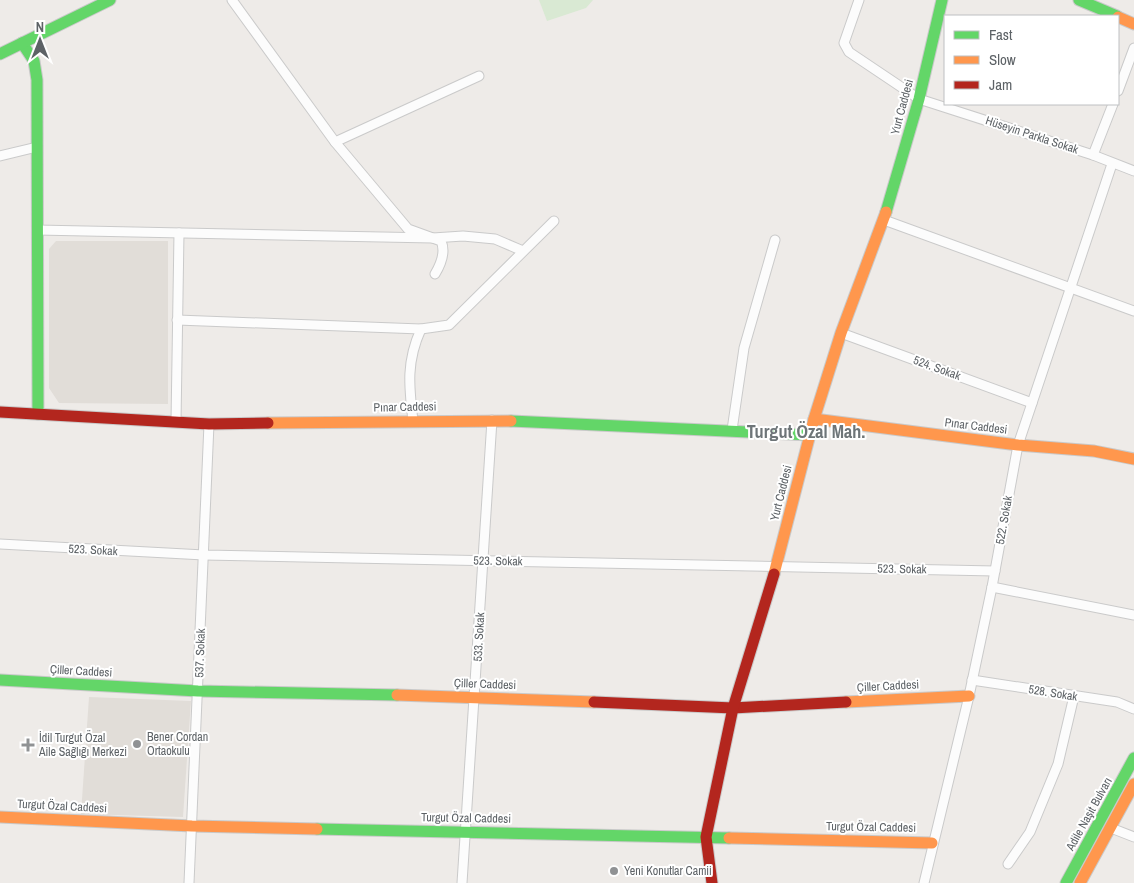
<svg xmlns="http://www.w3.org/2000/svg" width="1134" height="883" font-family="'Archivo Narrow',sans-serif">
<rect width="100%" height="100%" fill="#eeebe8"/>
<!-- education -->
<g fill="#e1ddd8">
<path d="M56 241H168V404L59 403 49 388V249Z"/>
<path d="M89 697 191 701 183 817 81 814Z"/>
</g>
<!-- green -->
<path fill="#d9e9d3" d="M539 0H593L586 8 547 21Z"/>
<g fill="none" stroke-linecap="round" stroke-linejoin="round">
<defs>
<g id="street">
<path d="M232 0 335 142 408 229 441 241C446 252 441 264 435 274"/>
<path d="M859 0 844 43 849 52 919 99 1093 155 1134 171"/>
<path d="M1118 91 1134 48"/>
<path d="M335 142 479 76"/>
<path d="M1093 155 1113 104"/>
<path d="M0 156 37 147"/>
<path d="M884 220 1134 311"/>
<path d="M37 230 433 238 463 236 495 239 523 251"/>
<path d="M177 320 421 329 449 325 554 221"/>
<path d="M841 333 1032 403"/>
<path d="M413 421C409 386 406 362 421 329"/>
<path d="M176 422 179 233"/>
<path d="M732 430 744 348 775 240"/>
<path d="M0 544 204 555 995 571"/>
<path d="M992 587 1134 615"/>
<path d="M972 680 1117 702 1134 709"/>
<path d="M1111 828 1134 837"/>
<path d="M1008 864 1030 832 1058 764 1074 696"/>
<path d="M189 883 209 424"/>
<path d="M462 883 492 420"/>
<path d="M924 883 969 696 992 587 1018 445 1112 164"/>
</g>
<g id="fast">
<path d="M1079 0 1117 16"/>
<path d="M22 43 34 61 37 80 38 414"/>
<path d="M0 54 110 0"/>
<path d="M886 212 919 99 942 0"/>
<path d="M511 421 810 435"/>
<path d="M0 680 198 691 397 695"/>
<path d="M317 829 729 838"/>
<path d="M1066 883 1134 758"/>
</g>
<g id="slow">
<path d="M1118 17 1134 24"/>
<path d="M814 419 1018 445 1094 451 1134 459"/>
<path d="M268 423 511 421"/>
<path d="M774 574 814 419 841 333 886 212"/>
<path d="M397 695 594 702"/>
<path d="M846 702 969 696"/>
<path d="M0 817 192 826 317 829"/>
<path d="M729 838 932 843"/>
<path d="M1080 883 1134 784"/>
</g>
<g id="jam">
<path d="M0 412 209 424 268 423"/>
<path d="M594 702 733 708 846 702"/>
<path d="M712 883 706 837 733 708 774 574"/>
</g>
</defs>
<!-- street casing -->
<use href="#street" stroke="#cacaca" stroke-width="11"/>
<!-- fast casing -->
<use href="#fast" stroke="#c9c9c9" stroke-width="13"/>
<!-- slow casing -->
<use href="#slow" stroke="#c9c9c9" stroke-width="13"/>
<!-- jam casing -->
<use href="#jam" stroke="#c9c9c9" stroke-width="13"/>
<!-- street -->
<use href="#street" stroke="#fcfcfc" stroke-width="9"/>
<!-- fast -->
<use href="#fast" stroke="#63d668" stroke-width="11"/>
<!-- slow -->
<use href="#slow" stroke="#ff974d" stroke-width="11"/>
<!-- jam -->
<use href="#jam" stroke="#b3261e" stroke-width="11"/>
</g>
<!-- markers -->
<g fill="#909294" stroke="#fff" stroke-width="2">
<circle cx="137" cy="744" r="5"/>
<path d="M25.5 737.5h5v5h5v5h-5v5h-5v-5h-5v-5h5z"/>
<circle cx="614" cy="871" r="5"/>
</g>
<g text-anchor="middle" stroke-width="4" stroke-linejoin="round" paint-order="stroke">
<!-- street labels -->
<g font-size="12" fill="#5d6266" stroke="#fff">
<text transform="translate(902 107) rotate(-75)" y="4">Yurt Caddesi</text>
<text transform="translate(1032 135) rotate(18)" y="4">Hüseyin Parkla Sokak</text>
<text transform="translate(937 368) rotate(20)" y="4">524. Sokak</text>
<text transform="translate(405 407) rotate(-1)" y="4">Pınar Caddesi</text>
<text transform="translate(976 426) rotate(7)" y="4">Pınar Caddesi</text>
<text transform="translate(781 493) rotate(-76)" y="4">Yurt Caddesi</text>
<text transform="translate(1004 520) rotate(-80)" y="4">522. Sokak</text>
<text transform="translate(93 550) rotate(3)" y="4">523. Sokak</text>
<text transform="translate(498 561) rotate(1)" y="4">523. Sokak</text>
<text transform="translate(902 569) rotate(1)" y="4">523. Sokak</text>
<text transform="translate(479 637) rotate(-87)" y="4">533. Sokak</text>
<text transform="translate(200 653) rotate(-88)" y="4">537. Sokak</text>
<text transform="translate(81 671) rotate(3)" y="4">Çiller Caddesi</text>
<text transform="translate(485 684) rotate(2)" y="4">Çiller Caddesi</text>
<text transform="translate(888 686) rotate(-3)" y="4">Çiller Caddesi</text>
<text transform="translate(1053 693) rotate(9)" y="4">528. Sokak</text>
<text transform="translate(62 806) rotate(3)" y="4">Turgut Özal Caddesi</text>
<text transform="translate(1089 814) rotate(-61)" y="4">Adile Naşit Bulvarı</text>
<text transform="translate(466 818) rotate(1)" y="4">Turgut Özal Caddesi</text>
<text transform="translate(871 827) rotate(1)" y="4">Turgut Özal Caddesi</text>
</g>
<!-- poi labels -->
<g font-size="12" fill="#5d6266" stroke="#fff" text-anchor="start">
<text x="147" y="741">Bener Cordan<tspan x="147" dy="14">Ortaokulu</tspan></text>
<text x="39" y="742">İdil Turgut Özal<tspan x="39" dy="14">Aile Sağlığı Merkezi</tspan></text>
<text x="624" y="875">Yeni Konutlar Camii</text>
</g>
<!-- district labels -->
<g font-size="18" font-weight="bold" fill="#6e7578" stroke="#fff">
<text x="806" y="438">Turgut Özal Mah.</text>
</g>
</g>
<!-- legend -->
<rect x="944" y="15" width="175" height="90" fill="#ffffff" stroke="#bec0c2"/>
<rect x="954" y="31" width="25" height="8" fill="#63d668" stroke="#bec0c2"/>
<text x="989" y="40" font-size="15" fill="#5d6266">Fast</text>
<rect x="954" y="56" width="25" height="8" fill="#ff974d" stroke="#bec0c2"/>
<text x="989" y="65" font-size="15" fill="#5d6266">Slow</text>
<rect x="954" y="81" width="25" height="8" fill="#b3261e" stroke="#bec0c2"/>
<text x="989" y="90" font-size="15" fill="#5d6266">Jam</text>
<!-- north arrow -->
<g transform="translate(40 40)" stroke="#ffffff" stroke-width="4" paint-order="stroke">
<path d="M0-4L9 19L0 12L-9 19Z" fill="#5d6266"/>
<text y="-8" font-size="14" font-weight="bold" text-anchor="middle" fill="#5d6266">N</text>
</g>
</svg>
